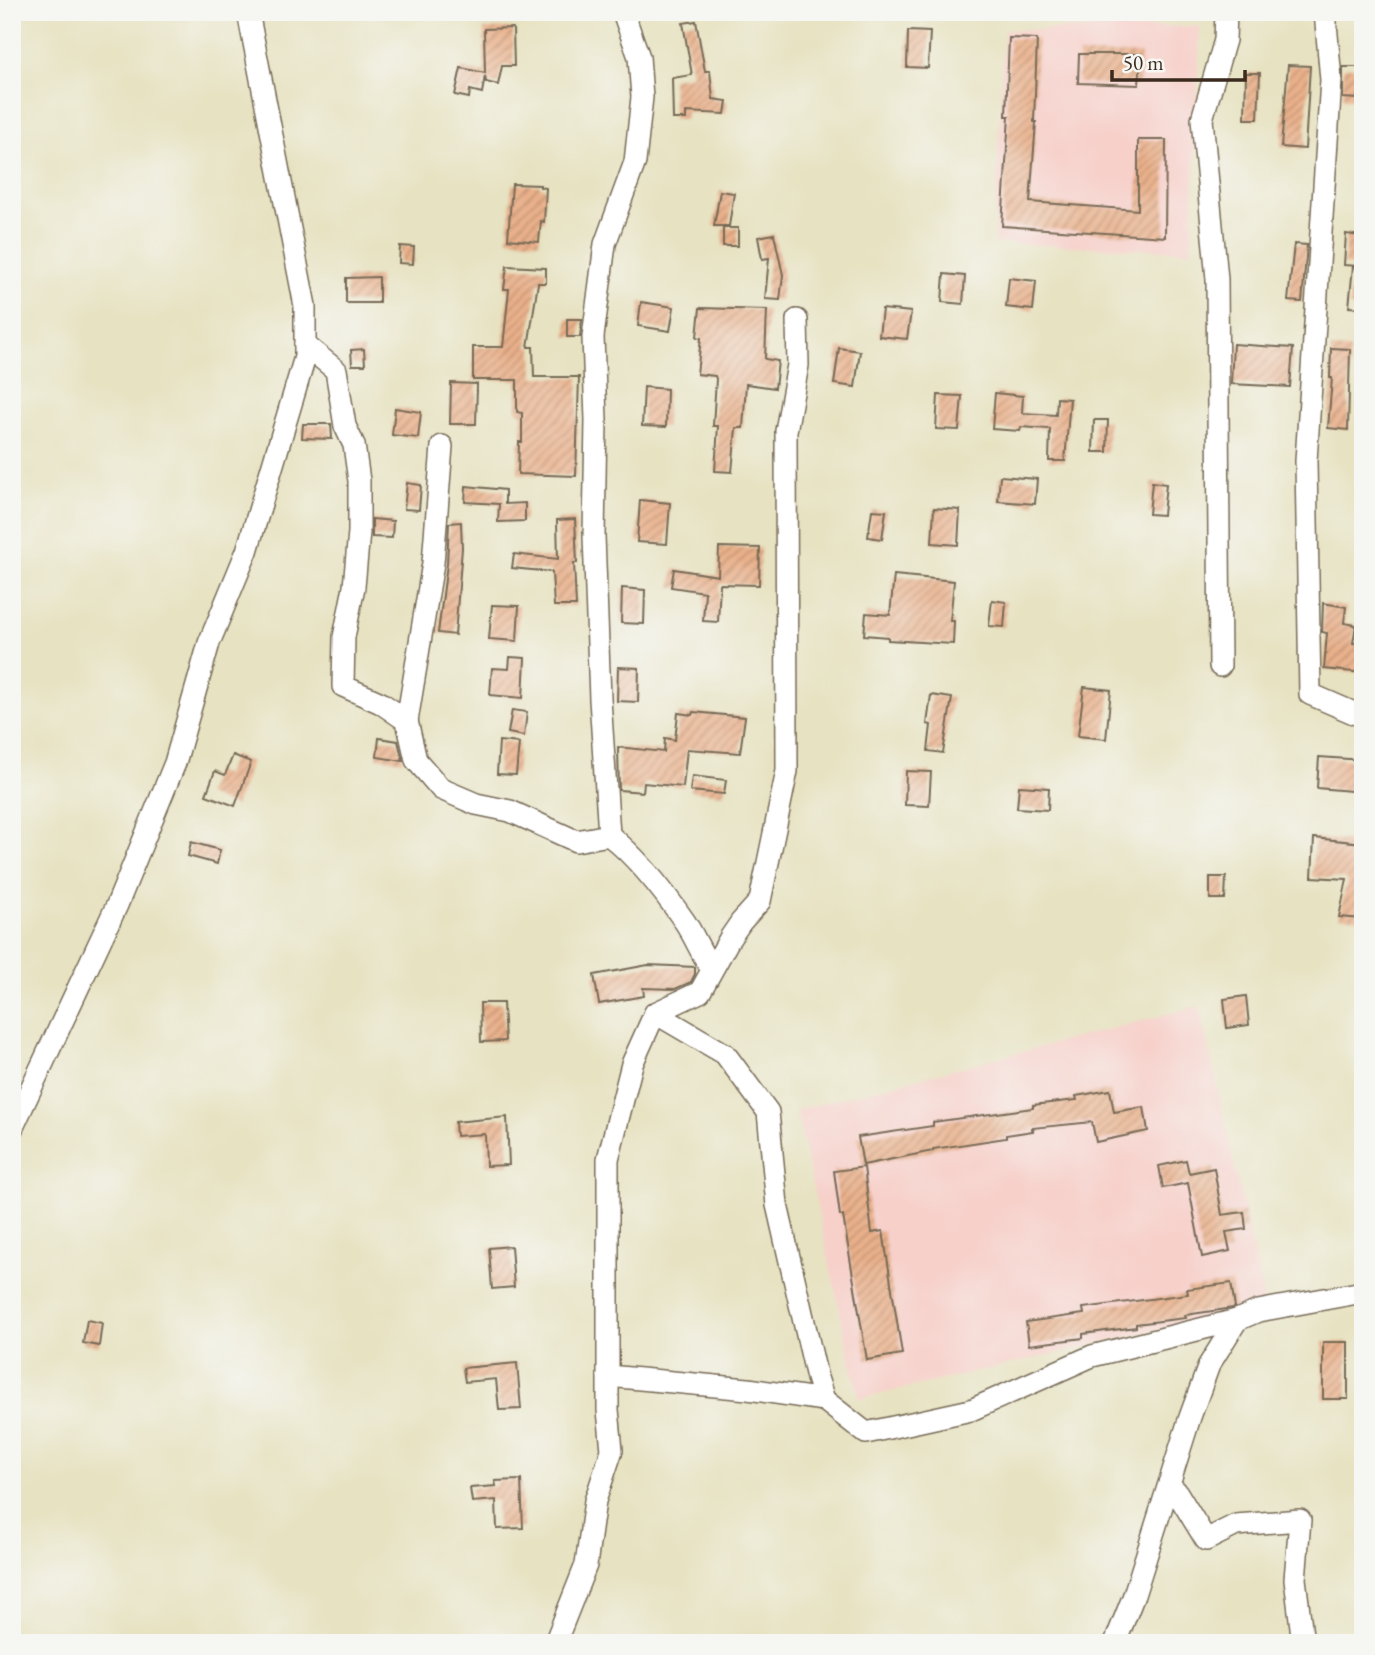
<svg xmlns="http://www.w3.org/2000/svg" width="1375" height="1655" font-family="'EB Garamond',serif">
<defs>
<pattern id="building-hatch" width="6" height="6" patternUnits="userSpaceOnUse" patternTransform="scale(1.75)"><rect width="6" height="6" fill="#eab18b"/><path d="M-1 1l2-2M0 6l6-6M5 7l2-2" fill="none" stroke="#bf9071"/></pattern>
</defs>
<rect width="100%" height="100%" fill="#f6f6f2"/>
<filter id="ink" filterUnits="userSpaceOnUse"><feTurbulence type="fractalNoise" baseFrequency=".0143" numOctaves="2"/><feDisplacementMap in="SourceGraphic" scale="14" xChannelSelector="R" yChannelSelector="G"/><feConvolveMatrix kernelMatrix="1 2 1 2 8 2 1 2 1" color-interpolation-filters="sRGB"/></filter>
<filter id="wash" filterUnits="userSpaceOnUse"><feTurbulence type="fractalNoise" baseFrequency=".00686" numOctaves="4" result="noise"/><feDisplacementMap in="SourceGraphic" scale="28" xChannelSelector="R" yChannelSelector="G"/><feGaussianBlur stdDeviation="1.57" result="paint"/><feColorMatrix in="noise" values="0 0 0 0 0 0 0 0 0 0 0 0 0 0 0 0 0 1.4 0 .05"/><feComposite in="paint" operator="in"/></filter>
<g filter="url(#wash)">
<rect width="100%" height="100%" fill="#e7e2c1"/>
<!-- built -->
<g fill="#f7d0ca">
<path d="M1200 26 1191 251 994 243 1004 30Z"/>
<path d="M1199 1006 1265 1305 859 1399 796 1110Z"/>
</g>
<g id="blocks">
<!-- building -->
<g fill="url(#building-hatch)">
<path d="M696 21 705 71H710L713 99 727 101 725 114 686 112V119H673L672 78 692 75 683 23Z"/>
<path d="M513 28 514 66H502L498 85 486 82 485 76 482 93 470 90 469 98 455 95 461 68 485 73 484 29Z"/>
<path d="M908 31 930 32 928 68 907 67Z"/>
<path d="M1009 38 1037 39 1034 122H1036L1030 202 1138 210V140H1166L1165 237 1002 226 1009 116H1006Z"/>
<path d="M1079 54H1141L1139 85 1078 83Z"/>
<path d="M1288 65 1310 66 1305 149 1281 147Z"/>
<path d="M1343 67H1359V99L1343 98Z"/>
<path d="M1246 73H1260L1258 119H1245Z"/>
<path d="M512 184 540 185V187L546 188 544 222 541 221 539 242 508 239Z"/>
<path d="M720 191 734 193 729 226H714Z"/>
<rect x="723" y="228" width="15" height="18"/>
<path d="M774 234 783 275 780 300 765 299 769 258 762 259 758 237Z"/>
<path d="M1346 234 1361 236 1359 266 1344 265Z"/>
<path d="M1294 244 1307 245 1302 302 1288 301Z"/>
<path d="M400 246 414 247 413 264 399 263Z"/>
<path d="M507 266 546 268V283H538L528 347H533L534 377H579L576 476 518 474 519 442H522V413L517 412V380H473V347H503L509 289H504Z"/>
<path d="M1353 266 1363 267V308L1349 307Z"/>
<path d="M944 274 965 276 963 304 942 302Z"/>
<path d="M379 277V303H346V278Z"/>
<path d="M1009 278 1036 281 1033 310 1006 307Z"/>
<path d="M641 302 674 307 670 331 638 326Z"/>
<path d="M700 308 767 310 765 359 778 361 775 388 746 384 743 428H736L732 472 715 471 718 426H713L716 379 715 376 697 374 701 338 697 337Z"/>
<path d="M882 309 911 312 907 339 879 336Z"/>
<path d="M567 319H582L580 337H567Z"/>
<path d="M1233 344 1293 348 1290 387 1231 384Z"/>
<path d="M839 348 860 351 855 387 834 384Z"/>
<path d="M1331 348 1350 349 1348 430 1328 428 1332 378H1330Z"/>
<path d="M364 349 365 365H352L351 350Z"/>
<path d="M451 383 477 384 476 424H450Z"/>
<path d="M644 387 667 389 666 427 642 426Z"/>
<path d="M995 393 1023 396 1022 413 1056 415 1057 398 1070 399 1065 461H1049L1050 429 1021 427 1020 431 992 429Z"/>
<path d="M938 395 962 396 959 430 936 429Z"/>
<path d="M395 408 421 412 418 438 392 435Z"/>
<path d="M1094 420H1108L1107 452H1093Z"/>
<path d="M303 424H331L332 439 302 438Z"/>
<path d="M1000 476 1037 479 1035 504 998 501Z"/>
<path d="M1152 482 1166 484 1163 515 1149 514Z"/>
<path d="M407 483 421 485 419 510 404 509Z"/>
<path d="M466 486 505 490V504L525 503V521L498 522 499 504 465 502Z"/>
<path d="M640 500 670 503 667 544 637 542Z"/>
<path d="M934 508 960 510 958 545 932 543Z"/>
<path d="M872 510 886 511 882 539 868 537Z"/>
<path d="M372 519 393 521 392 538 372 537Z"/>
<path d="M575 519 577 563H574L576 606H554L552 572 512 568 514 554 558 559 557 520Z"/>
<path d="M461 522 462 548 455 635 438 633 447 564 449 523Z"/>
<path d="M719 547 760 548 759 585 720 584 718 622 703 621 705 592 671 587 674 569 718 576Z"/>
<path d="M894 575 954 581 950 621H954L953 644 888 640V637L864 635 866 613 890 615Z"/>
<path d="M622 588 645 590 644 624 621 623Z"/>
<path d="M992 600 1006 602 1004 627 989 626Z"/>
<path d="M1323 603 1346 607 1344 623 1356 625 1353 643 1363 644V673L1324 669 1327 633 1322 632Z"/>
<path d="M492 605 519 606 517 641 489 639Z"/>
<path d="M510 657 525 658 523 698 490 695 492 668 509 669Z"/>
<path d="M618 667 639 668 638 702 617 701Z"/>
<path d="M1084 687 1111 690 1106 739 1078 736Z"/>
<path d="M931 695 952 698 943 753 928 751 931 725 927 724Z"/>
<path d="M512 710 527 712 524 736 508 733Z"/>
<path d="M693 712 745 717 740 753 687 749 683 787 644 783 643 792 619 790 618 747 664 752 665 738 675 740 678 713 692 715Z"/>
<path d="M379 738 398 741 403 761 377 757Z"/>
<path d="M499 741 519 743 516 775 497 774Z"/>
<path d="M233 755 251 762 235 806 206 795 215 771 225 775Z"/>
<path d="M1319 757 1363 760V792L1317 788Z"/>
<path d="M906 771 931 772 929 806 905 805Z"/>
<path d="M692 776 726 780 724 794 690 791Z"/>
<path d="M1019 786 1049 788 1048 810 1017 808Z"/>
<path d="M1314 838 1363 843V919L1339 917 1347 879 1312 877Z"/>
<path d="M191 842 220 850 217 864 188 856Z"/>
<path d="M1210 877H1226L1225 899H1210Z"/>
<path d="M648 965 695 967V974L691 982 675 989 643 988 644 996 599 1004 594 975Z"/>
<path d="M1246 996 1249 1025 1227 1028 1224 999Z"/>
<path d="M480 1003H503L505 1041 481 1042Z"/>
<path d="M1110 1090 1114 1112 1144 1107 1148 1131 1096 1142 1092 1122 1032 1128 1033 1131 1006 1135V1138L933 1149V1151L863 1165 858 1137 933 1126V1122L1033 1108V1105L1077 1100 1076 1096Z"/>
<path d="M507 1117 509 1165 486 1166 485 1134 456 1136 455 1122Z"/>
<path d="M1186 1160 1189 1173 1214 1168 1222 1215 1244 1212 1246 1229 1226 1232 1230 1251 1202 1257 1188 1183 1163 1188 1159 1166Z"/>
<path d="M864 1167 872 1233 883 1231 902 1354 867 1360 843 1216H840L834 1171Z"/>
<path d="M511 1246 514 1287 492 1289 489 1248Z"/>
<path d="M1231 1283 1235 1307 1233 1308 1185 1315 1186 1318 1136 1324V1327L1083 1334V1338L1029 1345 1026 1322 1084 1314 1083 1308 1188 1294 1187 1289Z"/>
<path d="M87 1320 102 1323 99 1346 83 1343Z"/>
<rect x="1323" y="1342" width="25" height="57"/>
<path d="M517 1363 521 1409 499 1410 496 1379 465 1382 463 1368Z"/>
<path d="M521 1480 523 1528 497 1529 496 1500 472 1502 470 1488 496 1486 495 1481Z"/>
</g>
</g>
</g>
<g filter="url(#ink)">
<use href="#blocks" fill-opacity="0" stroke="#776a57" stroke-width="2"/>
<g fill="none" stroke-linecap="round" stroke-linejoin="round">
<defs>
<g id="minor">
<path d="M1325 12 1331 80 1306 461 1310 694 1363 717"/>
<path d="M305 345 336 370 345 426 354 445 359 481V532L354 587 344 637 343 686 381 703 407 721 416 760 441 789 476 804 510 811 576 841 609 835C639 859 663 890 685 922 695 937 701 954 712 969"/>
<path d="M1220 666 1217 279 1202 119 1225 40 1226 12"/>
<path d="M407 721 433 563 442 446"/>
<path d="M609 835 600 699 594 536 596 420 593 337 605 244 635 162 642 97 639 57 623 12"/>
<path d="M655 1013 725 1054 768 1112 777 1205 817 1378 824 1400 866 1433 971 1410 1092 1356 1237 1320"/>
<path d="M12 1129 117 905 175 763 209 643 247 551 305 357V306L248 12"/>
<path d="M608 1376 748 1389 824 1400"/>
<path d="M1169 1486 1176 1491 1206 1540 1236 1525 1300 1520 1295 1579 1303 1643"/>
<path d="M555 1643 586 1565 595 1501 612 1450 608 1410V1159L632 1064 655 1013 700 992 730 938 741 922 760 901 787 771 786 431 798 365 797 320"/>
<path d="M1115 1643 1134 1595 1190 1417 1209 1365 1237 1320 1258 1311 1363 1292"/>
</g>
</defs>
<!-- minor casing -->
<use href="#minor" stroke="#776a57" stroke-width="24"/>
<!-- minor -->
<use href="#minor" stroke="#fff" stroke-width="21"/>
</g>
</g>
<!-- margin -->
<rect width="1375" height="1655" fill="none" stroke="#f6f6f2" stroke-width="42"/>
<!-- scale -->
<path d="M1112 70v10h133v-10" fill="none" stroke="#3b2a1e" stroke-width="3.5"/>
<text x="1123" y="70" font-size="21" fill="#3b2a1e" stroke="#f6f6f2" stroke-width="5" paint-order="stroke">50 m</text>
</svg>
